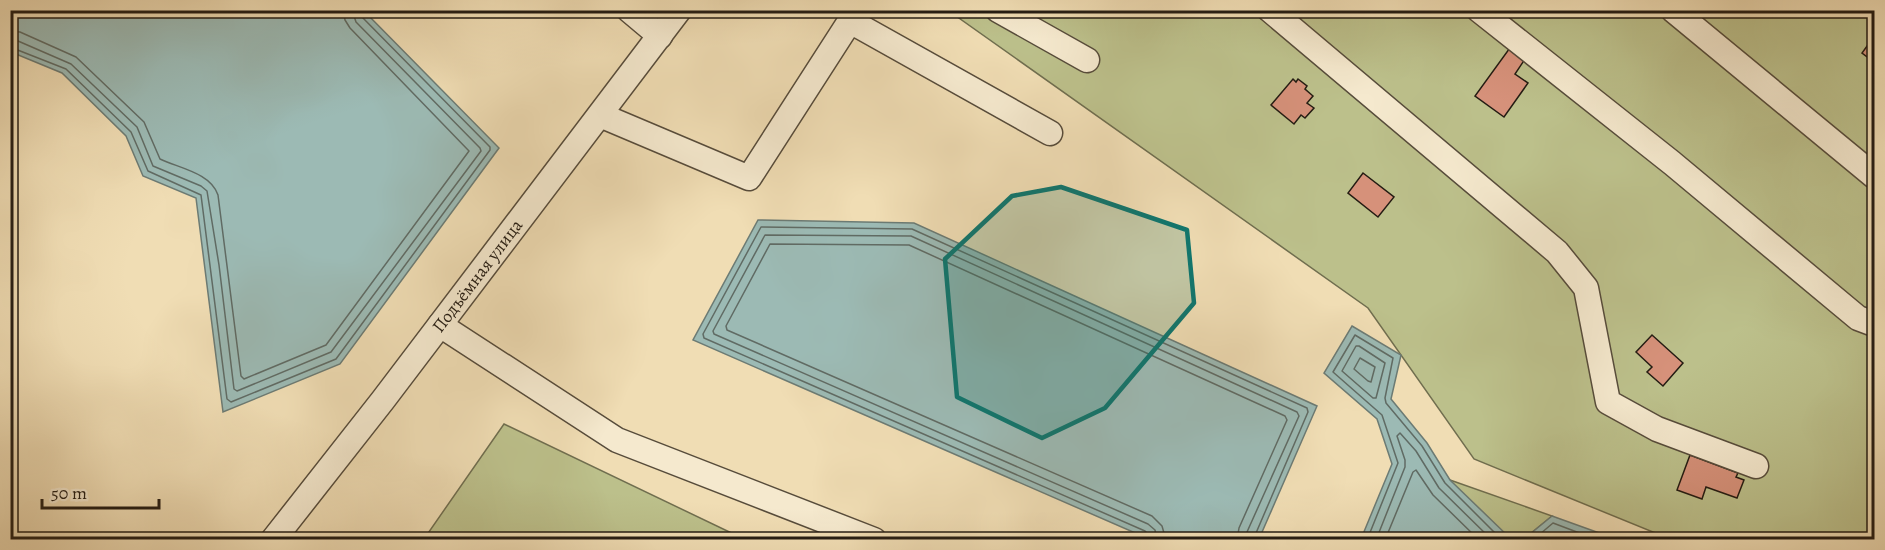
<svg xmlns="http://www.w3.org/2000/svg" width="1885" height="550" font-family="Alegreya,serif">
<rect width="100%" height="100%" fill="#f0ddb4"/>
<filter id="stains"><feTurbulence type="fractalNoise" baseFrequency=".00333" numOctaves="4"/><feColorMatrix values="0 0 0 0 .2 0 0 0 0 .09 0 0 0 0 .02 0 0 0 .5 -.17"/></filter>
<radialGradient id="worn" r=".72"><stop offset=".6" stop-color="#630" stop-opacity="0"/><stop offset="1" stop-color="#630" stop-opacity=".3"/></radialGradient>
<!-- green -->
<g fill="#bcc08b" stroke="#706e4f" stroke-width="1.5">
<path d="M949 11H1874V539H1670L1474 459 1368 308Z"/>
<path d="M504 424 744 539H424Z"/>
<path d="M1450 480 1552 516 1524 539 1425 540Z"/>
</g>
<!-- water -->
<g fill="#9cbab4" stroke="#6c7b74" stroke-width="1.5">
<path d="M10 11H364L499 148 340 364 223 412 196 198 143 176 126 136 62 73 11 52Z"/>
<path d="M758 220 914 223 1317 406 1259 539H1149L693 340Z"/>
<path d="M1352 326 1401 355 1391 399 1427 443 1450 480 1511 539H1361L1392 464 1377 419 1324 373Z"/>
<path d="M1552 516 1616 539H1524Z"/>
</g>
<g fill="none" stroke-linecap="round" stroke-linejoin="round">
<!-- shore -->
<g stroke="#606b64" stroke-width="1.5">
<path d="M10 31 20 32 76 57 144 122 160 159C179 168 211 173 218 195L241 376 244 379 326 345 469 151 350 28 345 20 343 10"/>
<path d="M10 40 18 41 71 64 137 127 153 166 201 186 207 191 219 265 234 389 237 391 331 352 481 151 480 148 356 22 352 10"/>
<path d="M10 47 66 69 131 132 148 171 201 195 227 399 231 402 336 359 490 150V147L362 17 360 10"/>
<path d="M1356 346H1359L1385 363 1376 398H1373L1342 371Z"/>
<path d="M1360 358 1375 367 1371 382 1368 381 1354 369Z"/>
<path d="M1149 540 1148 534 1145 531 704 338 703 334 761 227 912 229 1307 408 1308 412 1253 540"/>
<path d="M1157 540 1155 530 1148 524 714 334 713 331 765 235 911 236 1297 412 1299 416 1247 532 1246 540"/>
<path d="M1166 540 1162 526 1152 516 727 330 726 326 770 244 909 245 1285 416 1287 420 1239 528 1237 540"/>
<path d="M1367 540 1398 463 1382 415 1333 372 1355 335 1393 358 1385 398 1386 403 1422 446 1445 483 1502 540"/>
<path d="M1376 540 1405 467V460L1397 436 1400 433 1416 451 1439 488 1492 540"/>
<path d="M1385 540 1413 472 1416 470 1433 495 1479 540"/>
<path d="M1533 540 1553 523 1598 540"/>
</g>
</g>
<!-- building -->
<g fill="#d6917a" stroke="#241c13" stroke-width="1.5">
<path d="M1870 42 1874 46V62L1862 53Z"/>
<path d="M1512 45 1527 56 1515 74 1528 83 1504 117 1475 96Z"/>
<path d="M1293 79 1296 82 1298 79 1307 86 1305 89 1313 96 1307 103 1314 108 1305 118 1301 115 1294 124 1271 105Z"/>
<path d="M1363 173 1394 197 1378 217 1348 193Z"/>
<path d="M1652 335 1683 363 1663 386 1647 372 1652 367 1636 352Z"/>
<path d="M1690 455 1738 473 1736 477 1744 480 1737 498 1706 487 1702 499 1677 490Z"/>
</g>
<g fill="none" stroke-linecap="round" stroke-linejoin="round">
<defs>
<g id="minor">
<path d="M629 10 660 36"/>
<path d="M998 10 1087 60"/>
<path d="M1270 10 1557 252 1586 288 1608 402 1657 429 1756 466"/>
<path d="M1479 10 1672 163 1858 318 1874 324"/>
<path d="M1673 10 1874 176"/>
<path d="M600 115 749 178 850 21 1050 133"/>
<path d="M440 325 617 440 874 540"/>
<path id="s1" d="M273 540 383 400 679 10"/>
</g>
</defs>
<!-- minor casing -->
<use href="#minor" stroke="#574c3b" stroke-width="27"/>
<!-- minor -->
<use href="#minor" stroke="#f5e9ce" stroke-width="24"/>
</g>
<!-- marked area -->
<path fill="#0f766e" fill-opacity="0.2" stroke="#0f766e" stroke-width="4.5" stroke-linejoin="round" d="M1061 187 1187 230 1194 303 1105 408 1042 438 957 397 945 259 1012 196Z"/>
<g text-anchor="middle" stroke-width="6" stroke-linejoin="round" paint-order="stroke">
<!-- street labels -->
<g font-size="18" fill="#241c13" stroke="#f5e9ce">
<text dy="6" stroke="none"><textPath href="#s1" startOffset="334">Подъёмная улица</textPath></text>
</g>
</g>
<!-- margin -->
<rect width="1885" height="550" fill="none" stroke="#f0ddb4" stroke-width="36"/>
<rect x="12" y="12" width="1861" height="526" fill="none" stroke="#241c13" stroke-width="3"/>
<rect x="18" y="18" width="1849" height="514" fill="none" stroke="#241c13" stroke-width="1.5"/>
<!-- scale -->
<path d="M42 499v9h117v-9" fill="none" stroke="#241c13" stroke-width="3"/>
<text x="51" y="499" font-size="18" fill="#241c13" stroke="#f5e9ce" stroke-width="4.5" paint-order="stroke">50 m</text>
<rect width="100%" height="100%" filter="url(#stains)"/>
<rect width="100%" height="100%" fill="url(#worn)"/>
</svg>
